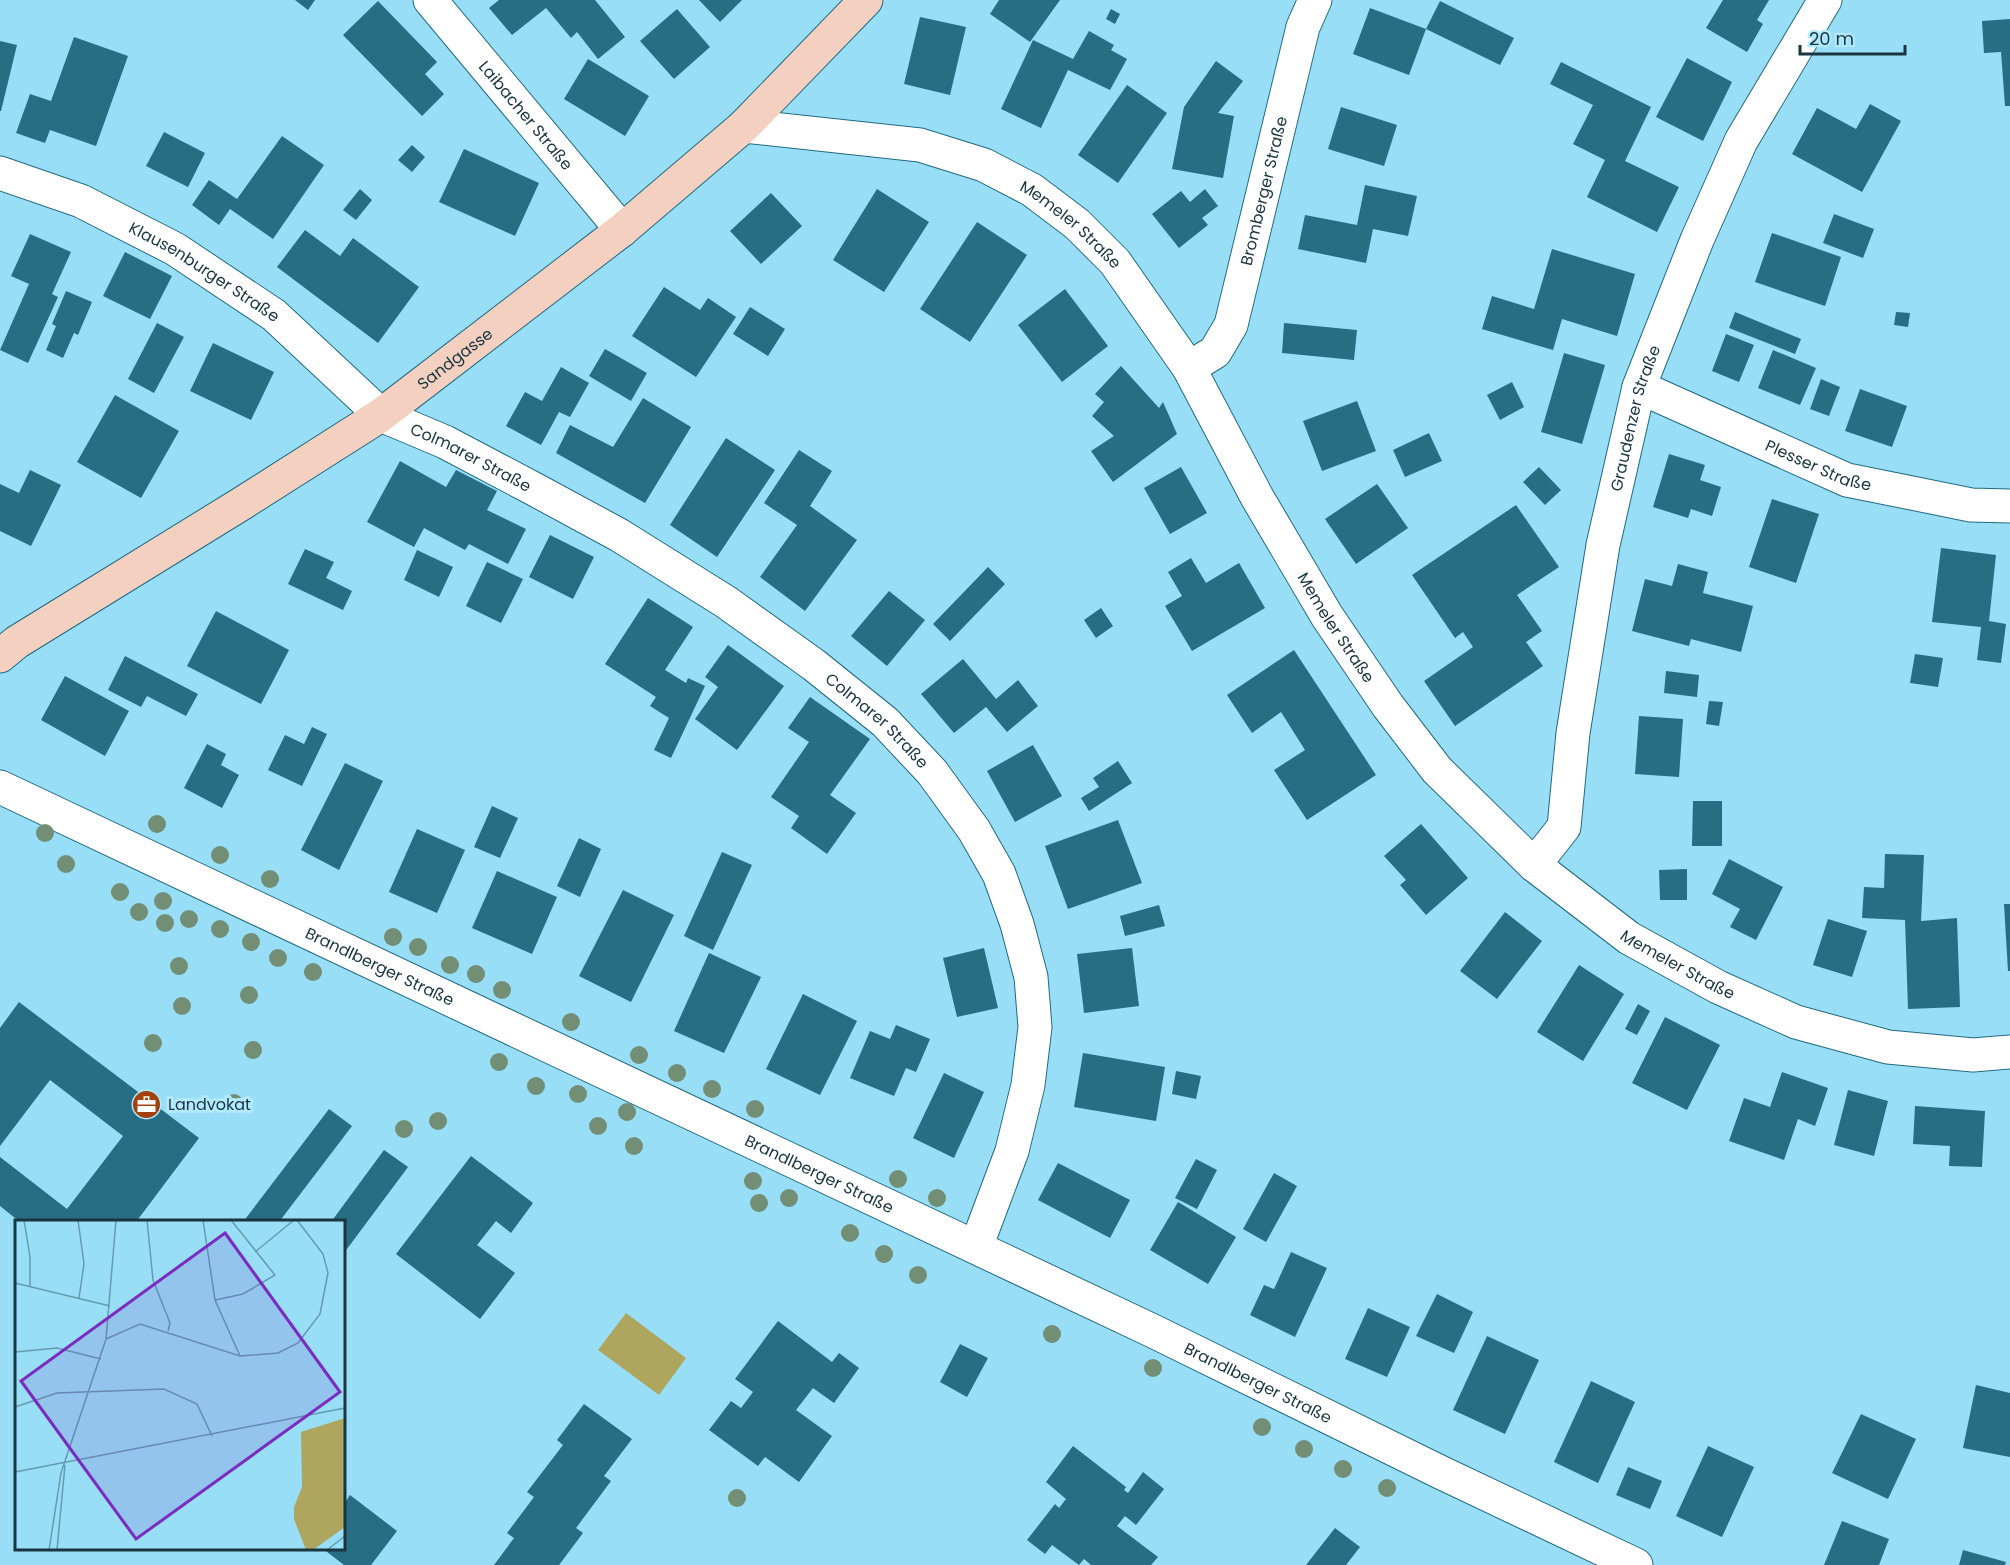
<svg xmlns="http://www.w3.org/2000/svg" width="2010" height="1565" font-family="Poppins,sans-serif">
<rect width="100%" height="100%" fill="#98def7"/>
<!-- green -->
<path fill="#aea65e" d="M626 1313 686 1358 659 1395 598 1350Z"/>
<!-- building -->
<g fill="#276d84">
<path d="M295 0H315L308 10Z"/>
<path d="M499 0H595L625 37 598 59 577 32 571 38 546 8 512 35 489 8Z"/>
<path d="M699 0H742L720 22Z"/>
<path d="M999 0H1060L1030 42 990 14Z"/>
<path d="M1723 0H1769L1757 20 1763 24 1747 52 1706 28Z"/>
<path d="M378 1 437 62 425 74 444 94 422 116 343 35Z"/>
<path d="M1440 1 1514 38 1500 65 1426 29Z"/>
<path d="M1370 8 1426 29 1409 75 1353 54Z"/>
<path d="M677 9 710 47 674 79 640 41Z"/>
<path d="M1111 9 1120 14 1115 24 1106 19Z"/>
<path d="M920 17 966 27 950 95 904 84Z"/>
<path d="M2010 19V106H2005L2001 52 1984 53 1982 21Z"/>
<path d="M1089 31 1114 45 1111 50 1127 59 1110 90 1068 70 1041 128 1001 109 1033 40 1073 59Z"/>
<path d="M74 37 128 56 96 146 50 130 45 143 16 133 30 94 51 101Z"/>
<path d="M0 41 17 45 1 111H0Z"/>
<path d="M1687 58 1732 82 1703 141 1656 117Z"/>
<path d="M588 59 649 96 625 136 564 99Z"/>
<path d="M1216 61 1243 81 1218 113 1234 116 1223 178 1172 169 1184 107Z"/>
<path d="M1561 62 1651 107 1625 161 1679 187 1657 232 1587 197 1605 160 1573 144 1593 105 1550 84Z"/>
<path d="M1127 85 1167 113 1118 183 1078 155Z"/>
<path d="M1870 104 1901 121 1862 192 1792 154 1817 108 1856 129Z"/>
<path d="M1341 107 1397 125 1384 166 1328 149Z"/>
<path d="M164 132 205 153 188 187 146 166Z"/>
<path d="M282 136 324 165 273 239 230 209 219 225 192 205 209 180 237 199Z"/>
<path d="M412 145 425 157 412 172 398 160Z"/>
<path d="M464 149 539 183 515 236 439 202Z"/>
<path d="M1365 185 1417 196 1408 236 1373 229 1366 263 1298 249 1305 215 1357 225Z"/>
<path d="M360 189 372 200 356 220 343 210Z"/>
<path d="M877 189 929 222 884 292 833 260Z"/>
<path d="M1205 189 1218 206 1202 218 1208 225 1179 248 1152 214 1181 191 1190 202Z"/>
<path d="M771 193 802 226 761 264 730 231Z"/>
<path d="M1834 214 1874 229 1863 258 1823 243Z"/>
<path d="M977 222 1027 255 970 342 920 309Z"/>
<path d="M305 230 340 256 353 238 419 287 378 343 277 267Z"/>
<path d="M1772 233 1841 257 1825 306 1755 282Z"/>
<path d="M30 234 71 252 52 294 58 297 28 363 0 350 29 284 11 276Z"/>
<path d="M1552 249 1635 274 1617 336 1562 319 1553 350 1482 329 1492 296 1534 309Z"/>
<path d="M125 252 172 276 150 319 103 296Z"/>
<path d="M664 287 700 310 708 298 736 317 696 377 632 336Z"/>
<path d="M1065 289 1108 346 1062 382 1018 325Z"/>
<path d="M66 291 92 302 78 335 74 333 63 358 46 350 56 326 52 324Z"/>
<path d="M750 307 785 329 768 356 733 334Z"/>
<path d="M1735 312 1801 339 1795 354 1729 328Z"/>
<path d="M1896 312 1910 313 1908 327 1894 325Z"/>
<path d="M157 323 184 337 154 393 128 379Z"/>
<path d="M1284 323 1357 330 1354 360 1282 353Z"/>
<path d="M1726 334 1754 345 1739 382 1712 371Z"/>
<path d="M213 343 274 372 251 420 190 391Z"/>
<path d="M605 349 647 373 631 401 589 376Z"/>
<path d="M1773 350 1816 368 1800 405 1758 388Z"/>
<path d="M1564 353 1605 365 1582 444 1541 432Z"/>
<path d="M1121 366 1159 408 1163 402 1177 434 1113 482 1091 451 1114 436 1092 416 1104 402 1095 394Z"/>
<path d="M561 367 589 383 570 417 559 412 541 445 506 426 525 392 542 401Z"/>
<path d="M1821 379 1840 387 1829 416 1810 409Z"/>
<path d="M1512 382 1524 407 1500 420 1487 395Z"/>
<path d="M1860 389 1907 406 1892 447 1845 431Z"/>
<path d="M115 395 179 431 141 498 77 462Z"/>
<path d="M643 398 691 427 645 503 556 453 570 425 613 447Z"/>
<path d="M1357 401 1376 451 1322 471 1303 421Z"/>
<path d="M1429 433 1442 461 1405 477 1393 450Z"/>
<path d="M726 438 775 470 717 557 670 525Z"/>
<path d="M799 450 832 471 810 506 857 540 805 611 760 577 797 525 764 503Z"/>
<path d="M1669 454 1705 465 1700 480 1721 487 1712 516 1691 509 1688 518 1653 507Z"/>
<path d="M400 461 446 487 456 470 497 491 487 510 526 529 508 564 469 544 465 550 424 528 414 547 367 522Z"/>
<path d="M1181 467 1207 513 1170 534 1144 488Z"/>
<path d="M1539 467 1561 490 1545 505 1523 482Z"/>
<path d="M30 470 61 485 31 546 0 531V484L19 493Z"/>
<path d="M1377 484 1408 528 1356 564 1325 519Z"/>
<path d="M1772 499 1819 514 1796 583 1749 567Z"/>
<path d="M1516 505 1559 567 1517 595 1542 631 1526 642 1543 666 1455 726 1424 681 1473 647 1463 632 1455 638 1412 575Z"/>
<path d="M550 535 594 557 573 599 529 577Z"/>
<path d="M1941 548 1996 555 1989 621 2006 624 2001 663 1977 660 1981 627 1932 622Z"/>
<path d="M305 549 334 562 326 578 352 591 343 610 288 584Z"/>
<path d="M417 550 453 567 439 597 404 580Z"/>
<path d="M1191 558 1206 583 1239 563 1265 608 1192 651 1165 606 1182 596 1168 572Z"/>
<path d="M487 562 523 579 501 623 466 606Z"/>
<path d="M1678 564 1708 572 1703 593 1753 606 1741 652 1691 639 1689 646 1632 631 1645 579 1672 586Z"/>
<path d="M988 567 1005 584 950 641 933 624Z"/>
<path d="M889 591 925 620 887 666 851 636Z"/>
<path d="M648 598 693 627 665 670 686 683 688 678 705 686 671 758 654 750 669 718 650 706 656 697 605 664Z"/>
<path d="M1101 608 1113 626 1096 638 1084 620Z"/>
<path d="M216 611 289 650 261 704 187 666Z"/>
<path d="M728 645 784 686 737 750 695 719 718 687 705 677Z"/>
<path d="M1294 650 1376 775 1307 820 1274 770 1305 750 1281 712 1252 733 1227 695Z"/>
<path d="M1915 654 1943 658 1938 687 1910 683Z"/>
<path d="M125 656 198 694 186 716 147 696 141 707 108 690Z"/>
<path d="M963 659 996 699 1018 680 1038 706 1007 732 986 707 954 733 921 694Z"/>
<path d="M1666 671 1699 675 1697 697 1664 693Z"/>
<path d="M65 676 129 711 105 756 41 720Z"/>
<path d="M810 697 870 739 830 795 856 813 827 854 791 828 799 816 771 797 809 742 788 728Z"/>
<path d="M1709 701 1723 702 1719 726 1706 724Z"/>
<path d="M1639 716 1683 719 1679 777 1635 774Z"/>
<path d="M312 727 327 734 302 786 268 770 285 735 304 744Z"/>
<path d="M207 744 226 754 221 765 239 775 222 808 184 788Z"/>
<path d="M1033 745 1062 796 1015 822 987 771Z"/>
<path d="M1118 761 1132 783 1089 811 1081 798 1099 787 1093 778Z"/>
<path d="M345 763 383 781 339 870 301 850Z"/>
<path d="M1693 801H1722V846H1692Z"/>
<path d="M492 806 518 818 500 858 474 847Z"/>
<path d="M1118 820 1142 883 1068 909 1045 846Z"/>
<path d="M1421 824 1468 878 1426 915 1400 885 1406 880 1384 856Z"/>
<path d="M417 829 465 850 437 913 389 892Z"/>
<path d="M579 838 601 849 580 897 557 886Z"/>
<path d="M722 852 752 865 713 950 684 936Z"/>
<path d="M1885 854 1924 855 1921 921 1957 918 1960 1007 1908 1009 1905 920 1862 918 1864 887 1884 888Z"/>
<path d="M1729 859 1783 887 1756 940 1730 927 1740 909 1712 894Z"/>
<path d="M1687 869V900H1660L1659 870Z"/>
<path d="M497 871 557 897 532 954 472 928Z"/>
<path d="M623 890 674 915 631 1002 579 976Z"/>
<path d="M2004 904H2010V971H2008Z"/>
<path d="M1159 905 1165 926 1125 936 1120 916Z"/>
<path d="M1505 912 1542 941 1497 999 1460 971Z"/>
<path d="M1828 919 1867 931 1852 977 1813 965Z"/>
<path d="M984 948 998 1008 957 1017 943 958Z"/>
<path d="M1132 948 1139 1006 1084 1013 1077 954Z"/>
<path d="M709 953 761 977 724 1053 674 1031Z"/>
<path d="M1579 965 1624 994 1583 1061 1537 1032Z"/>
<path d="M803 994 857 1021 820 1095 766 1069Z"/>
<path d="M19 1002 199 1138 136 1222H20L0 1206V1157L67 1209 123 1136 50 1080 0 1146V1028Z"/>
<path d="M1638 1004 1650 1011 1637 1035 1625 1029Z"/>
<path d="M1665 1017 1720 1045 1687 1110 1632 1083Z"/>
<path d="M896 1025 930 1039 916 1072 906 1068 894 1096 850 1078 870 1031 890 1039Z"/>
<path d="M1083 1053 1165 1067 1156 1121 1074 1107Z"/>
<path d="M1176 1071 1201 1076 1196 1099 1172 1094Z"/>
<path d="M1782 1072 1828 1088 1815 1126 1798 1119 1784 1160 1729 1141 1744 1098 1770 1107Z"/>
<path d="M944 1073 984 1092 954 1158 913 1138Z"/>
<path d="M1848 1090 1888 1101 1874 1156 1834 1145Z"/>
<path d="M1915 1106 1985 1111 1982 1167 1949 1166 1950 1146 1913 1144Z"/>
<path d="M329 1109 352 1126 279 1222H243Z"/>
<path d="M384 1150 408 1167 344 1253V1222H331Z"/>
<path d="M471 1156 533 1203 511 1233 496 1221 477 1245 515 1273 480 1319 396 1254Z"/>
<path d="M1196 1159 1217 1170 1197 1209 1175 1198Z"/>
<path d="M1058 1163 1130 1200 1110 1238 1038 1200Z"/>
<path d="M1274 1173 1297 1186 1266 1242 1243 1229Z"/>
<path d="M1178 1202 1236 1237 1208 1284 1150 1250Z"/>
<path d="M1291 1252 1327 1268 1295 1337 1250 1315 1264 1285 1274 1289Z"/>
<path d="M1437 1294 1473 1312 1454 1353 1416 1336Z"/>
<path d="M1368 1308 1410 1327 1387 1377 1345 1359Z"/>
<path d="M778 1321 832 1362 839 1353 859 1368 834 1403 813 1388 796 1410 832 1436 799 1482 765 1457 758 1466 709 1430 731 1401 741 1408 753 1392 735 1379Z"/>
<path d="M1487 1336 1539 1360 1505 1434 1453 1410Z"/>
<path d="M960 1344 988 1358 967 1397 940 1382Z"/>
<path d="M1591 1381 1635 1402 1598 1483 1554 1462Z"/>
<path d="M1976 1385 2010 1393V1457L1963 1448Z"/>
<path d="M584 1404 632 1439 604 1476 611 1481 576 1528 583 1533 559 1565H494L514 1538 507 1533 534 1497 527 1492 563 1445 557 1440Z"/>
<path d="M1861 1414 1916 1439 1888 1499 1832 1473Z"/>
<path d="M1073 1446 1126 1487 1124 1490 1128 1493 1143 1472 1164 1489 1136 1525 1125 1516 1117 1526 1158 1557 1151 1565H1091L1084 1559 1079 1565 1052 1545 1045 1554 1027 1540 1055 1504 1059 1508 1066 1499 1046 1482Z"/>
<path d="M1708 1446 1754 1467 1722 1537 1676 1516Z"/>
<path d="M1628 1467 1662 1481 1650 1509 1616 1495Z"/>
<path d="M350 1495 397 1531 371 1565H344L322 1548H344V1499L346 1501Z"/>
<path d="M1842 1521 1889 1539 1879 1565H1824Z"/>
<path d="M1335 1528 1360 1547 1346 1565H1306Z"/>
<path d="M1963 1550 2006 1562 2005 1565H1959Z"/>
</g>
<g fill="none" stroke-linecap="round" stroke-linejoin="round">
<defs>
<g id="street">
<path id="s1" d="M430 0 622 230"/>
<path id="s2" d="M744 126 920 145 984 165 1032 190 1077 224 1115 262 1189 368 1257 497 1327 616 1388 706 1437 770 1534 865 1629 938 1718 987 1796 1022 1888 1047 1973 1055 2010 1052"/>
<path id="s3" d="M0 173 81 201 175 249 274 315 381 415 445 442 534 489 619 535 726 602 814 665 885 722 932 772 974 830 999 874 1017 924 1031 977 1035 1027 1028 1085 1012 1151 976 1247"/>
<path id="s4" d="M1189 368 1215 352 1231 325 1303 27 1315 0"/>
<path id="s5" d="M1639 387 1847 480 1971 505 2010 506"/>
<path id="s6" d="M0 787 1153 1331 1440 1472 1636 1565"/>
<path id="s7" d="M1534 865 1564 827 1573 733 1603 545 1639 387 1697 240 1741 141 1825 0"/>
</g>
<g id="secondary">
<path id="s8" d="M0 656 17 642 241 504 381 415 622 230 744 126 866 0"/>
</g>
</defs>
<!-- street casing -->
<use href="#street" stroke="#226a80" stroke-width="35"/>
<!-- secondary casing -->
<use href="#secondary" stroke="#226a80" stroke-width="35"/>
<!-- street -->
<use href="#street" stroke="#fff" stroke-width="33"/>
<!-- secondary -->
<use href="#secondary" stroke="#f3d0c0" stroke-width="33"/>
</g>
<!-- trees -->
<g fill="#728e75">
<circle cx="157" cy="824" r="9"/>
<circle cx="45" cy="833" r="9"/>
<circle cx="220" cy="855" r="9"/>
<circle cx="66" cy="864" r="9"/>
<circle cx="270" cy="879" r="9"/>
<circle cx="120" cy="892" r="9"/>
<circle cx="163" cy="901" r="9"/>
<circle cx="139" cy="912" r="9"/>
<circle cx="189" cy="919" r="9"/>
<circle cx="165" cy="923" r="9"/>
<circle cx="220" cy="929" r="9"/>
<circle cx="393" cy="937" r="9"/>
<circle cx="251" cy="942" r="9"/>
<circle cx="418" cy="947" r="9"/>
<circle cx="278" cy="958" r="9"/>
<circle cx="450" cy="965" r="9"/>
<circle cx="179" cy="966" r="9"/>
<circle cx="313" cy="972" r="9"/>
<circle cx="476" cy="974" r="9"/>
<circle cx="502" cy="990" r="9"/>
<circle cx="249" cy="995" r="9"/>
<circle cx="182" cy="1006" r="9"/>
<circle cx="571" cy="1022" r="9"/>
<circle cx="153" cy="1043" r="9"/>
<circle cx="253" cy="1050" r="9"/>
<circle cx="639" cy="1055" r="9"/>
<circle cx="499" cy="1062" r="9"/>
<circle cx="677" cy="1073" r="9"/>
<circle cx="536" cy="1086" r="9"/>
<circle cx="712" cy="1089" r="9"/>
<circle cx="578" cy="1094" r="9"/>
<circle cx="234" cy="1103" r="9"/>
<circle cx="755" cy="1109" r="9"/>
<circle cx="627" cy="1112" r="9"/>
<circle cx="438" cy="1121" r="9"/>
<circle cx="598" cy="1126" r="9"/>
<circle cx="404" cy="1129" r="9"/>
<circle cx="634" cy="1146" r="9"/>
<circle cx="898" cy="1179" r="9"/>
<circle cx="753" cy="1181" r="9"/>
<circle cx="789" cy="1198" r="9"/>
<circle cx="937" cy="1198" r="9"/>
<circle cx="759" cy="1203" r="9"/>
<circle cx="850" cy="1233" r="9"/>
<circle cx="884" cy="1254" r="9"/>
<circle cx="918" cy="1275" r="9"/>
<circle cx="1052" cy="1334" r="9"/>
<circle cx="1153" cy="1368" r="9"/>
<circle cx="1262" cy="1427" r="9"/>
<circle cx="1304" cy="1449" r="9"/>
<circle cx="1343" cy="1469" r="9"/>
<circle cx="1387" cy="1488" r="9"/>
<circle cx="737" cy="1498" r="9"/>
</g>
<!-- icons -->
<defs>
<symbol id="office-disc" viewBox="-11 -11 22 22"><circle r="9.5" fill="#a4400c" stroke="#b2e9fd"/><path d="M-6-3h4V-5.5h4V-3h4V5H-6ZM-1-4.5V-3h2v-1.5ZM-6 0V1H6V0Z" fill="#fff"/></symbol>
</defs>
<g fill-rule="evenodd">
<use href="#office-disc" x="130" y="1088" width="33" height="33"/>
</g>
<g text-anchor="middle" stroke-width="6" stroke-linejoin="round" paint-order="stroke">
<!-- street labels -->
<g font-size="16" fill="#193640" stroke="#b2e9fd">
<text dy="6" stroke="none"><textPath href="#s1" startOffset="150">Laibacher Straße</textPath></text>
<text dy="6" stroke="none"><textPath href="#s4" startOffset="200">Bromberger Straße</textPath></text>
<text dy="6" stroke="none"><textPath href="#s2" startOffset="350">Memeler Straße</textPath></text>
<text dy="6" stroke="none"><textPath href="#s3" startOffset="228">Klausenburger Straße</textPath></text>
<text dy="6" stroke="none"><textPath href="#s8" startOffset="544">Sandgasse</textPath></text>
<text dy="6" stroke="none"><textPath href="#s7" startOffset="464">Graudenzer Straße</textPath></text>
<text dy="6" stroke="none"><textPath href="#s3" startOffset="556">Colmarer Straße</textPath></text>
<text dy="6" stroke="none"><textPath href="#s5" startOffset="196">Plesser Straße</textPath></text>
<text dy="6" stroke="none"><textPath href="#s2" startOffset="836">Memeler Straße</textPath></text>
<text dy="6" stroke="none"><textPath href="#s3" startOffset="1042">Colmarer Straße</textPath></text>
<text dy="6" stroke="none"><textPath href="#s2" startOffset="1322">Memeler Straße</textPath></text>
<text dy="6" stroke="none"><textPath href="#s6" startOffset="420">Brandlberger Straße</textPath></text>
<text dy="6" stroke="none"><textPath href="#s6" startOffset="906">Brandlberger Straße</textPath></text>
<text dy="6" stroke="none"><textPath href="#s6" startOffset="1392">Brandlberger Straße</textPath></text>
</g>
<!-- poi labels -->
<g font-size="16" fill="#193640" stroke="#b2e9fd" text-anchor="start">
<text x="168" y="1110">Landvokat</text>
</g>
</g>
<!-- overview -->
<g transform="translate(15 1220)">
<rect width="330" height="330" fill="#98def7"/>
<path d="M330 198V307L298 330H291L279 299V287L287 267 286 212Z" fill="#aea65e"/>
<path fill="none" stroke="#659bae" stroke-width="1.5" d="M9 0 15 37V66M63 0 69 44 64 78M132 0 138 60 155 103 153 111M188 0 200 80 225 136M240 32 279 0M0 63 95 86M200 80 228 74 260 55 216 0M91 119 125 104 225 136 263 133 283 123 305 94 313 53 308 34 282 0M0 132 42 128 86 139M0 187 42 173 149 169 182 184 197 216M0 252 330 188M34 330 46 253 91 119 101 0M42 330 50 245M312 330 330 316"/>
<path fill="#7b2cbf" fill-opacity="0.15" stroke="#7b2cbf" stroke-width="3" d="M210 13 325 172 121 319 6 161Z"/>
<rect width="330" height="330" fill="none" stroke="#193640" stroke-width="3"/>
</g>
<!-- scale -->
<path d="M1800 45v9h105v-9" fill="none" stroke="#193640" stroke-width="3"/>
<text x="1809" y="45" font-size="18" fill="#193640" stroke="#b2e9fd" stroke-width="4.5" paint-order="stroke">20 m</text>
</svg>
